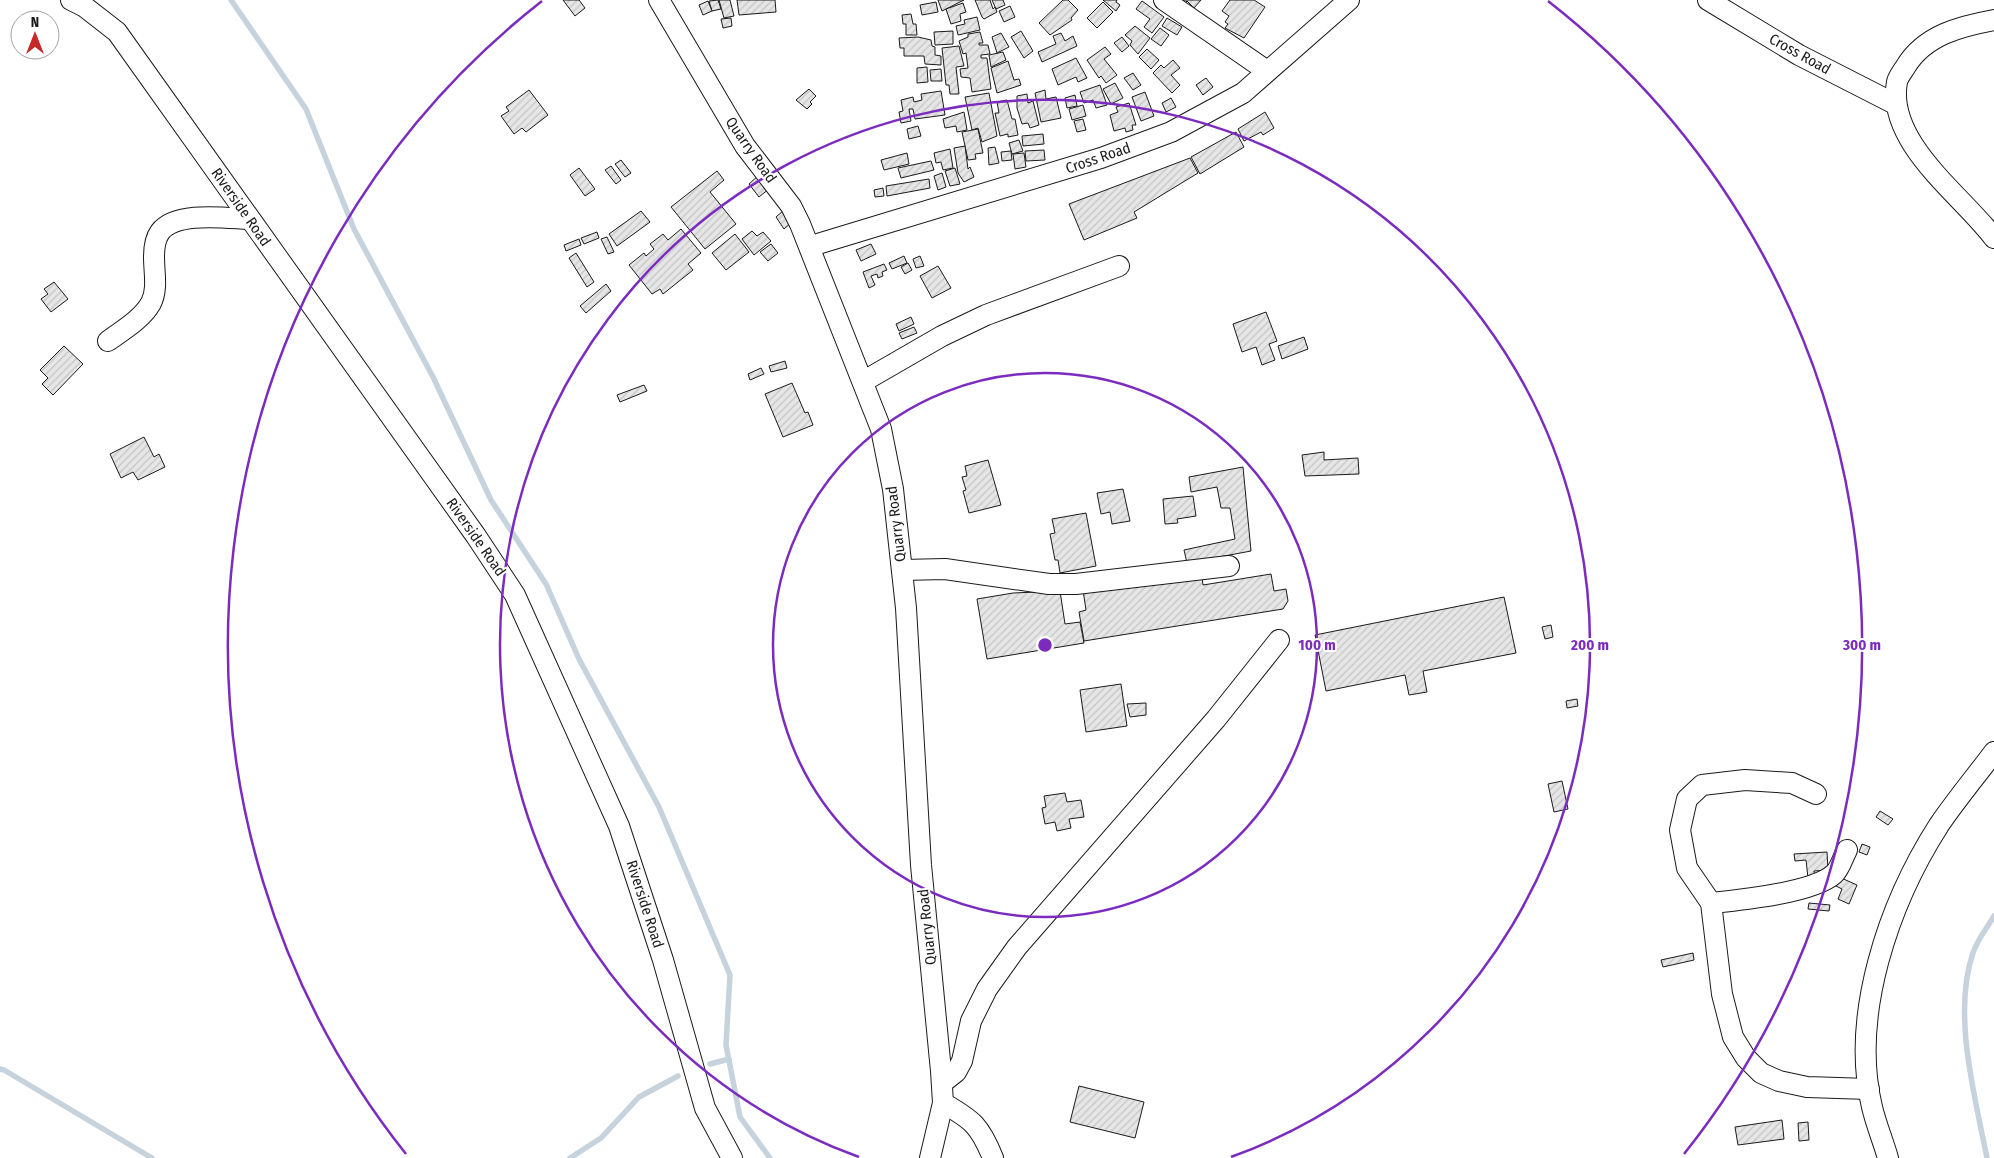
<svg xmlns="http://www.w3.org/2000/svg" width="1994" height="1158" font-family="'Fira Sans Condensed',sans-serif">
<defs>
<pattern id="building-hatch" width="6" height="6" patternUnits="userSpaceOnUse" patternTransform="scale(1.25)"><rect width="6" height="6" fill="#e6e6e6"/><path d="M-1 1l2-2M0 6l6-6M5 7l2-2" fill="none" stroke="#c5c5c5"/></pattern>
</defs>
<rect width="100%" height="100%" fill="#fff"/>
<g fill="none" stroke-linecap="round" stroke-linejoin="round">
<!-- stream -->
<g stroke="#c6d2dc" stroke-width="5.5">
<path d="M231 0 306 109 354 229 433 377 491 500 546 584 579 659 659 807 730 975 726 1045 740 1117 770 1158"/>
<path d="M710 1064 729 1059"/>
<path d="M0 1069 4 1070 152 1158"/>
<path d="M570 1158 601 1138 639 1097 678 1076"/>
<path d="M1987 1158C1975 1097 1952 1013 1973 953 1977 940 1987 928 1994 916"/>
</g>
</g>
<!-- building -->
<g fill="url(#building-hatch)" stroke="#1a1a1a">
<path d="M563 0H579L585 8 575 16Z"/>
<path d="M718 0 721 9 712 11 709 1Z"/>
<path d="M719 0H730L734 16 724 18Z"/>
<path d="M737 0H775L776 12 739 15Z"/>
<path d="M938 0H964L942 11Z"/>
<path d="M975 0H990L993 9 995 7 997 12 984 19 982 17Z"/>
<path d="M992 0H1003L1005 5 996 9Z"/>
<path d="M1063 0H1068L1078 10 1071 18 1072 20 1050 35 1039 23Z"/>
<path d="M1103 0H1117L1116 2 1120 5 1116 11Z"/>
<path d="M1182 0H1201L1194 8 1187 1 1185 3Z"/>
<path d="M1230 0H1254L1265 7 1244 38 1225 28 1228 24 1225 22 1229 16 1222 11Z"/>
<path d="M708 1 712 11 703 15 699 5Z"/>
<path d="M1142 1 1164 17 1152 33 1144 27 1150 19 1136 9Z"/>
<path d="M936 2 938 12 922 15 920 5Z"/>
<path d="M1103 2 1113 12 1097 28 1087 18Z"/>
<path d="M963 3 966 12 960 14 961 21 951 24 946 9Z"/>
<path d="M1010 6 1015 17 1004 22 999 11Z"/>
<path d="M911 14 913 24H916L917 35H906V24H903L902 15Z"/>
<path d="M977 17 980 30 958 35 956 26 965 24 964 20Z"/>
<path d="M731 18 732 26 723 28 721 19Z"/>
<path d="M1167 18 1182 27 1177 35 1162 26Z"/>
<path d="M1135 26 1150 38 1138 54 1130 45 1132 41 1125 35Z"/>
<path d="M1160 28 1169 35 1161 46 1151 39Z"/>
<path d="M953 31V44L935 45 934 32Z"/>
<path d="M1021 31 1033 51 1024 58 1011 37Z"/>
<path d="M980 32 983 43H979V45H988L990 54 981 55V58H987L991 89 972 92 970 78 961 77 960 69 968 68 966 53 963 54 959 41 968 37V34Z"/>
<path d="M1001 33 1009 47 997 53 992 37Z"/>
<path d="M1061 33 1065 41 1073 36 1077 46 1042 62 1038 52 1056 44 1053 36Z"/>
<path d="M918 37 931 40 932 46 935 47V55L941 56V65L925 64 924 56H904V48H900L899 38Z"/>
<path d="M1122 37 1129 46 1122 52 1114 43Z"/>
<path d="M959 46 964 66 956 67 959 94H950L949 85H946L942 48Z"/>
<path d="M1105 47 1111 54 1104 59 1117 75 1106 83 1101 76 1099 78 1087 60Z"/>
<path d="M1147 49 1159 60 1151 69 1139 57Z"/>
<path d="M1003 52 1006 60 991 67 989 55Z"/>
<path d="M1076 58 1087 78 1078 82 1076 77 1058 85 1052 69Z"/>
<path d="M1173 60 1180 68 1171 75 1180 85 1172 93 1153 73 1161 65 1164 68Z"/>
<path d="M1008 61 1014 80 1019 79 1021 85 997 93 991 68Z"/>
<path d="M927 67 928 82 917 83V68Z"/>
<path d="M941 69 942 81H931L930 70Z"/>
<path d="M1133 73 1141 85 1133 90 1124 78Z"/>
<path d="M1206 78 1213 87 1203 95 1196 85Z"/>
<path d="M1115 83 1123 98 1111 104 1103 89Z"/>
<path d="M1100 85 1107 105 1096 108 1093 100 1084 103 1080 92Z"/>
<path d="M809 89 816 96 810 102 812 104 807 109 796 100Z"/>
<path d="M529 90 548 115 526 132 522 128 514 134 501 116 509 111 506 107Z"/>
<path d="M1045 90 1046 99 1056 97 1061 118 1041 122 1035 93Z"/>
<path d="M941 91 945 115 915 119 913 109H909L911 121 901 123 899 112 903 111 901 100 913 97 914 102 922 100 921 94Z"/>
<path d="M1145 92 1154 116 1141 121 1132 97Z"/>
<path d="M989 93 997 136 982 142 978 128 972 130 965 97Z"/>
<path d="M1027 94 1028 103 1033 101 1039 125 1030 128 1028 123 1022 124 1017 108V96Z"/>
<path d="M1075 95 1077 106 1067 108 1065 98Z"/>
<path d="M1171 98 1176 107 1166 112 1162 103Z"/>
<path d="M1007 100 1012 119H1015L1018 135 1008 137V134L1000 136 995 113H999L997 102Z"/>
<path d="M1129 103 1136 125H1132L1133 130 1126 132 1125 128 1114 131 1110 115 1118 112 1116 107Z"/>
<path d="M1083 105 1086 116 1072 120 1069 109Z"/>
<path d="M964 112 967 130 957 132 956 126 945 128 943 119Z"/>
<path d="M1265 112 1274 128 1263 135 1261 132 1244 141 1238 129Z"/>
<path d="M1083 119 1086 130 1077 132 1074 121Z"/>
<path d="M918 126 921 136 909 139 907 129Z"/>
<path d="M978 129 983 153 975 154 976 159 968 160 962 132Z"/>
<path d="M1236 132 1244 147 1200 174 1191 157Z"/>
<path d="M1043 134 1044 144 1023 146 1022 136Z"/>
<path d="M1019 140 1023 151 1012 154 1009 143Z"/>
<path d="M965 146 968 169 970 167 974 177 964 182 958 173 954 148Z"/>
<path d="M995 147 999 163 989 165 988 148Z"/>
<path d="M950 149 953 168 943 170 941 162 936 163 934 153Z"/>
<path d="M1044 150 1045 160 1026 161 1025 151Z"/>
<path d="M1011 151 1012 160 1002 161 1001 152Z"/>
<path d="M907 153 909 164 884 170 881 160Z"/>
<path d="M1024 153 1026 167 1015 169 1013 154Z"/>
<path d="M1190 158 1198 173 1134 212 1137 218 1084 240 1069 204Z"/>
<path d="M621 160 631 173 625 177 615 164Z"/>
<path d="M931 161 934 170 901 178 898 168Z"/>
<path d="M611 166 621 180 616 184 605 170Z"/>
<path d="M579 168 595 189 585 196 570 175Z"/>
<path d="M955 168 960 184 950 186 945 171Z"/>
<path d="M717 171 724 180 710 192 736 224 705 249 671 207Z"/>
<path d="M942 173 946 187 938 190 934 176Z"/>
<path d="M759 175 770 188 759 197 749 184Z"/>
<path d="M929 179 930 188 887 196 886 186Z"/>
<path d="M883 188 884 196 875 197 874 190Z"/>
<path d="M641 211 650 222 617 246 609 234Z"/>
<path d="M783 211 791 223 784 229 776 217Z"/>
<path d="M681 229 701 253 688 264 693 270 663 294 660 289 652 294 629 265 644 253 646 256 654 249 650 244 663 234 668 240Z"/>
<path d="M752 231 757 236 763 232 771 241 754 255 742 239Z"/>
<path d="M597 232 599 238 584 244 581 238Z"/>
<path d="M735 234 749 252 726 270 712 253Z"/>
<path d="M607 237 614 252 608 254 601 239Z"/>
<path d="M579 239 581 245 566 251 564 245Z"/>
<path d="M771 244 778 253 768 261 760 252Z"/>
<path d="M871 244 876 254 861 261 856 250Z"/>
<path d="M576 253 594 282 587 287 569 258Z"/>
<path d="M904 256 907 263 892 269 889 263Z"/>
<path d="M920 256 924 266 916 268 913 259Z"/>
<path d="M908 263 912 270 905 274 901 267Z"/>
<path d="M884 264 887 270 882 272 883 276 878 278 877 274 871 276 875 285 869 288 863 272Z"/>
<path d="M938 266 951 288 932 298 920 276Z"/>
<path d="M54 282 68 299 51 312 41 299 48 294 44 289Z"/>
<path d="M606 284 611 291 586 313 580 306Z"/>
<path d="M1266 312 1277 341 1269 344 1275 360 1262 365 1256 347 1242 352 1233 324Z"/>
<path d="M911 317 914 324 899 331 896 324Z"/>
<path d="M914 327 917 333 902 339 899 333Z"/>
<path d="M1304 337 1308 349 1282 359 1278 346Z"/>
<path d="M64 346 83 364 53 395 42 384 48 378 40 370Z"/>
<path d="M785 361 787 368 771 372 769 366Z"/>
<path d="M761 368 764 374 750 380 748 374Z"/>
<path d="M792 383 805 413 808 412 813 425 783 437 765 394Z"/>
<path d="M644 385 647 391 620 402 617 395Z"/>
<path d="M144 437 154 457 159 454 165 467 138 480 133 472 121 478 110 454Z"/>
<path d="M1324 452V460L1358 458 1359 474 1305 476 1302 455Z"/>
<path d="M988 460 1001 505 969 513 963 491 966 490 962 477 967 476 965 466Z"/>
<path d="M1243 467 1251 551 1187 563 1184 550 1235 539 1230 508H1221L1217 487 1191 492 1189 477Z"/>
<path d="M1123 489 1130 521 1112 524 1110 512 1101 514 1097 493Z"/>
<path d="M1193 496 1196 516 1177 519 1178 523 1165 524 1163 499Z"/>
<path d="M1086 513 1096 566 1060 573 1058 560H1055L1050 534 1055 533 1052 519Z"/>
<path d="M1271 574 1274 591 1286 589 1288 601 1283 609 1084 641 1079 612 1086 610 1083 590 1125 584 1126 588 1202 577 1203 585Z"/>
<path d="M1060 591 1065 624 1080 622 1084 643 987 659 977 599 1013 593Z"/>
<path d="M1504 597 1516 653 1423 671 1427 692 1409 695 1405 675 1326 691 1315 635Z"/>
<path d="M1551 625 1553 637 1545 639 1542 627Z"/>
<path d="M1121 684 1127 726 1086 732 1080 690Z"/>
<path d="M1577 699 1578 706 1567 708 1566 701Z"/>
<path d="M1146 703V715L1130 717 1127 704Z"/>
<path d="M1562 781 1568 809 1554 812 1548 784Z"/>
<path d="M1065 793 1067 802 1081 800 1084 817 1069 819 1071 828 1057 831 1055 822 1045 824 1042 808 1046 807 1044 796Z"/>
<path d="M1880 811 1893 819 1888 825 1876 817Z"/>
<path d="M1862 844 1870 847 1867 855 1859 852Z"/>
<path d="M1827 852 1828 870 1814 871 1815 877 1808 878 1806 860 1795 861 1794 854Z"/>
<path d="M1839 877 1857 885 1849 904 1838 899 1842 889 1834 885Z"/>
<path d="M1809 903 1830 905 1829 911 1808 909Z"/>
<path d="M1693 953 1694 960 1663 967 1661 960Z"/>
<path d="M1079 1086 1144 1102 1135 1138 1070 1122Z"/>
<path d="M1782 1120 1784 1139 1738 1145 1735 1127Z"/>
<path d="M1808 1122 1809 1140 1799 1141 1798 1123Z"/>
</g>
<g fill="none" stroke-linecap="round" stroke-linejoin="round">
<defs>
<g id="minor">
<path d="M71 0 85 7 117 32 476 536 515 595 619 826 663 960 705 1108 732 1158"/>
<path d="M659 0 745 146 791 206 800 224 881 429 893 489 906 608 921 865 941 1071 943 1103 930 1158"/>
<path d="M1164 0 1267 71"/>
<path d="M1708 0 1799 55 1895 104"/>
<path d="M1994 20C1961 26 1925 35 1906 66 1903 71 1898 77 1897 82 1886 143 1962 195 1994 238"/>
<path d="M811 246 1101 158 1171 132 1243 93 1349 0"/>
<path d="M108 341C123 330 142 319 151 303 158 289 154 273 154 257 154 249 155 239 160 232 175 211 226 218 248 219"/>
<path d="M864 381 942 336 986 315 1119 266"/>
<path d="M902 570 945 569 1049 584H1076L1229 566"/>
<path d="M1816 794 1792 783 1745 780 1702 785 1687 799 1680 830 1687 868 1711 903 1722 994 1733 1037 1746 1058 1761 1073 1779 1081 1807 1087 1869 1089"/>
<path d="M1711 903C1740 900 1813 893 1834 874 1840 869 1843 857 1847 850"/>
<path d="M942 1083 956 1072 962 1061 971 1021 987 989 1017 947 1216 719 1279 640"/>
<path d="M943 1103C973 1120 980 1126 993 1158"/>
<path d="M1888 1158C1883 1141 1876 1124 1872 1107 1850 1015 1889 903 1939 825 1956 800 1976 776 1994 752"/>
</g>
</defs>
<!-- minor casing -->
<use href="#minor" stroke="#1a1a1a" stroke-width="22"/>
<!-- minor -->
<use href="#minor" stroke="#fff" stroke-width="20"/>
</g>
<!-- distance rings -->
<g fill="none" stroke="#7b2cbf" stroke-width="2.5">
<circle cx="1045" cy="645" r="272"/>
<path d="M859 1157A545 545 0 1 1 1231 1157"/>
<path d="M406 1154A817 817 0 0 1 542 1M1548 1A817 817 0 0 1 1684 1154"/>
</g>
<g text-anchor="middle" stroke-width="4" stroke-linejoin="round" paint-order="stroke">
<!-- street labels -->
<g font-size="15" fill="#1a1a1a" stroke="#fff">
<text transform="translate(1800 54) rotate(29)" y="5">Cross Road</text>
<text transform="translate(751 150) rotate(55)" y="5">Quarry Road</text>
<text transform="translate(1098 158) rotate(-19)" y="5">Cross Road</text>
<text transform="translate(241 207) rotate(55)" y="5">Riverside Road</text>
<text transform="translate(896 524) rotate(-97)" y="5">Quarry Road</text>
<text transform="translate(476 537) rotate(55)" y="5">Riverside Road</text>
<text transform="translate(645 904) rotate(72)" y="5">Riverside Road</text>
<text transform="translate(927 927) rotate(-96)" y="5">Quarry Road</text>
</g>
</g>
<circle cx="1045" cy="645" r="8" fill="#7b2cbf" stroke="#fff" stroke-width="2.5"/>
<g font-size="15" text-anchor="middle" font-weight="bold" fill="#7b2cbf" stroke="#fff" stroke-width="4" stroke-linejoin="round" paint-order="stroke">
<text x="1317" y="650">100 m</text>
<text x="1590" y="650">200 m</text>
<text x="1862" y="650">300 m</text>
</g>
<!-- north arrow -->
<g transform="translate(35 35)"><circle r="24" fill="#ffffff" stroke="#a3a3a3"/>
<path d="M0-4L9 19L0 12L-9 19Z" fill="#c62828"/>
<text y="-8" font-size="14" font-weight="bold" text-anchor="middle" fill="#1a1a1a">N</text>
</g>
</svg>
